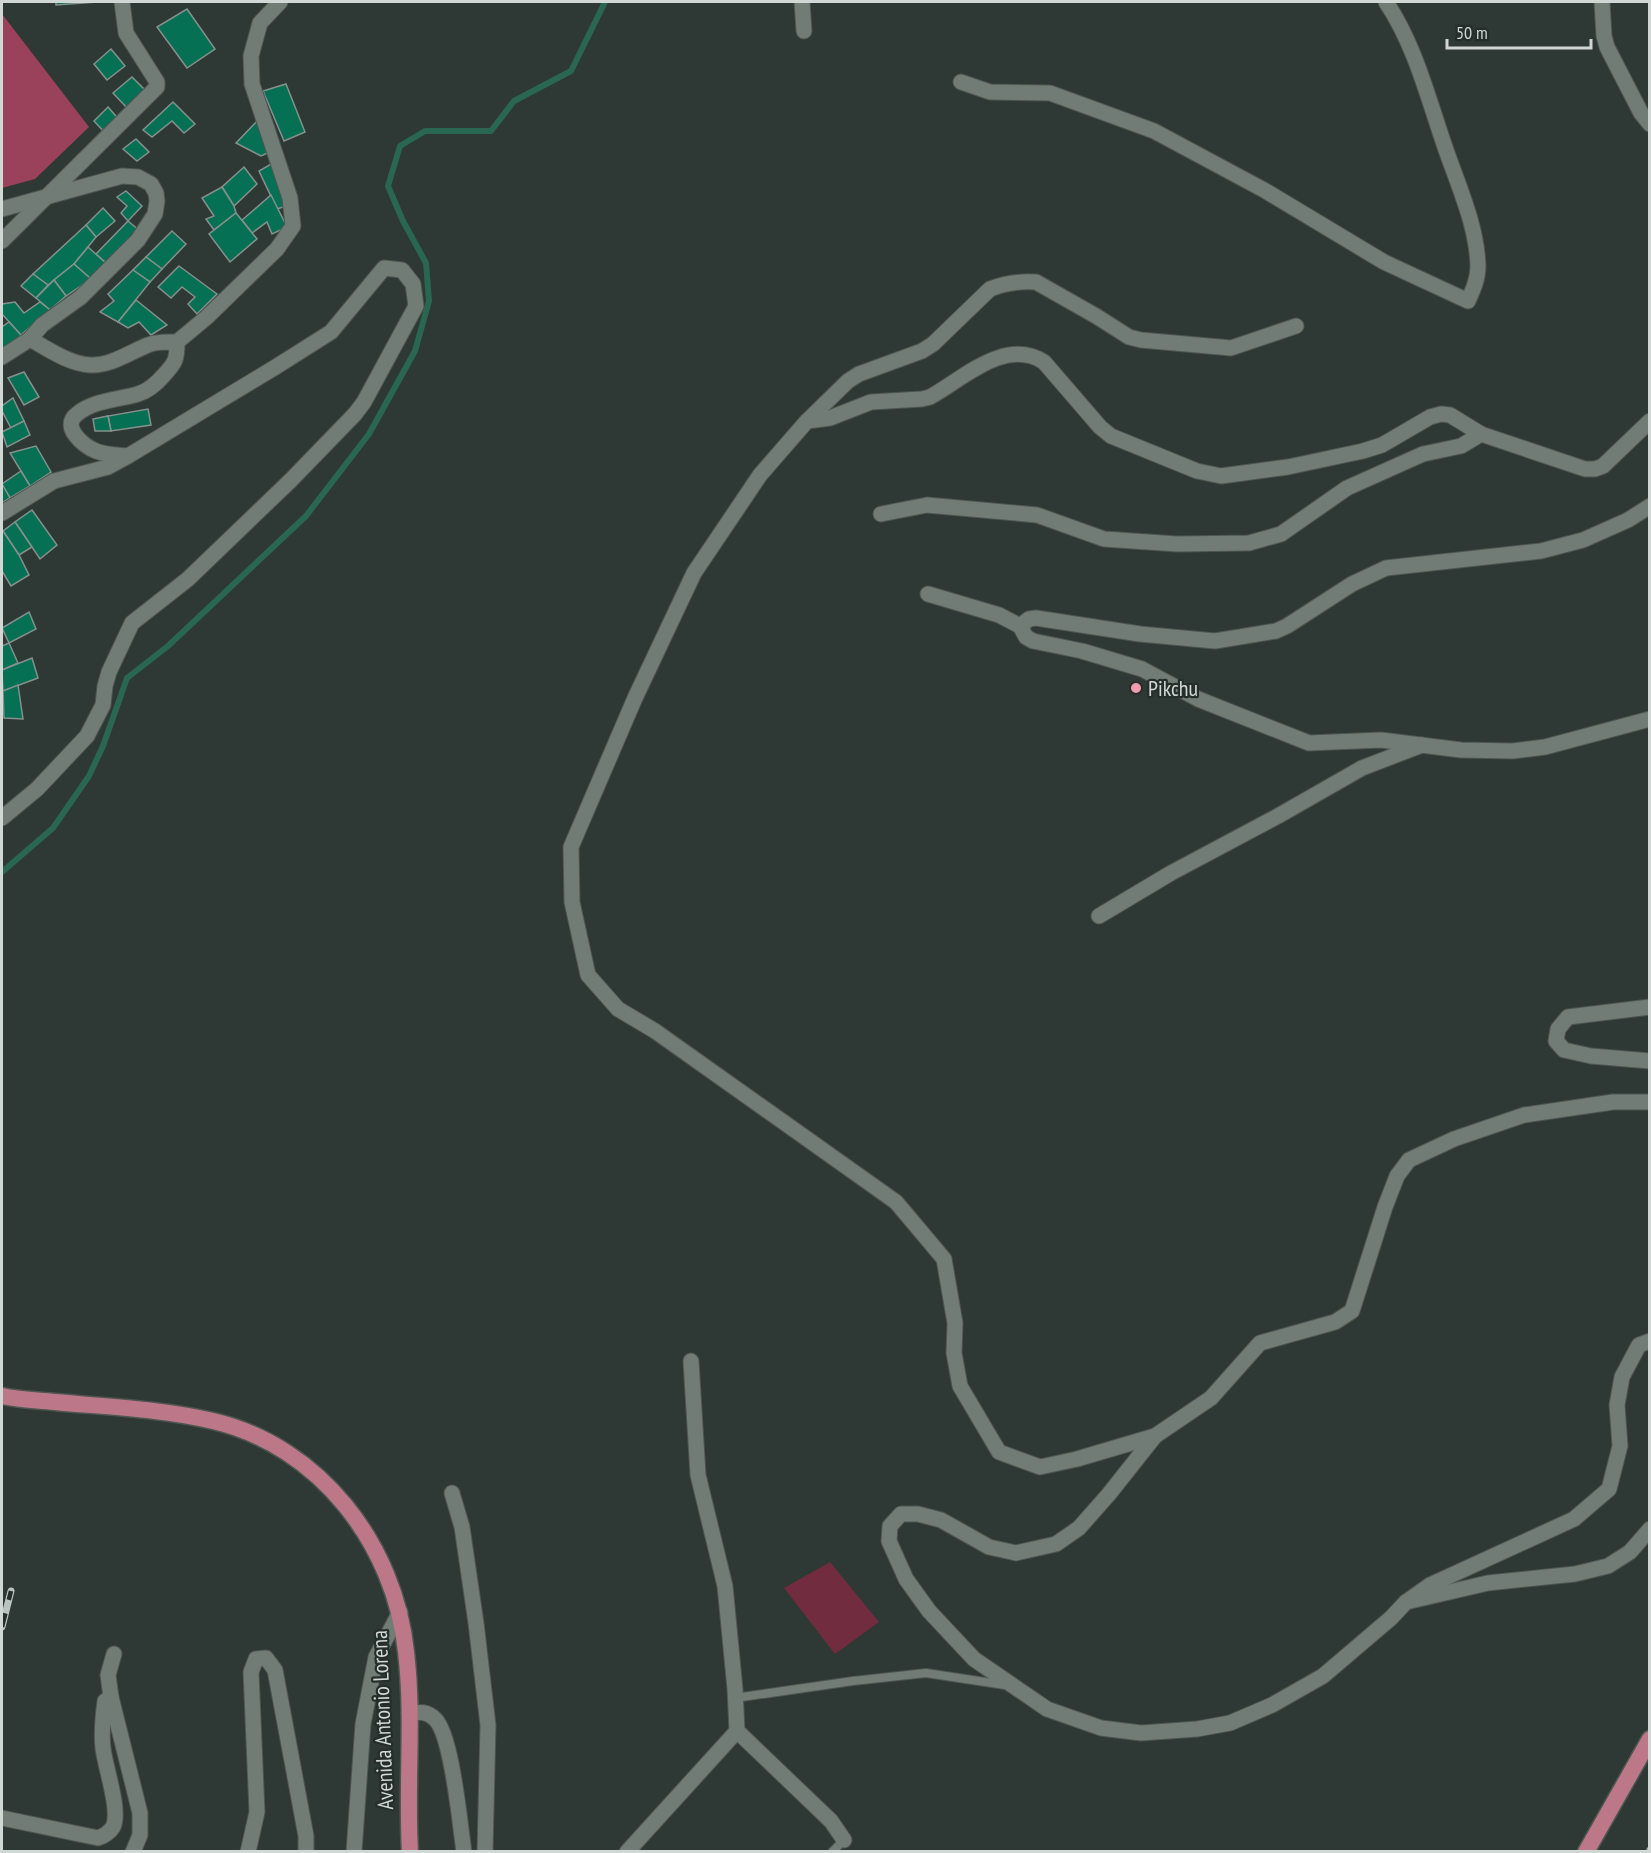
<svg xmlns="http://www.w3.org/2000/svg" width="1651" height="1853" font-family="'PT Sans Narrow',sans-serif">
<rect width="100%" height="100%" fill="#2e3834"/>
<!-- green -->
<path fill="#712c40" d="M830 1562 879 1622 835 1654 784 1588Z"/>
<!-- forest -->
<path fill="#9a415b" d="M2 14 89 127 35 179 2 188Z"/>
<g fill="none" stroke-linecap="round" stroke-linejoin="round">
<!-- stream -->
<path stroke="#2a6752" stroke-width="6" d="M2 872 53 828 89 776 103 746 127 678 168 646 306 516 369 434 415 351 429 301 426 263 403 221 388 186 400 146 425 131H491L514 101 571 71 605 2"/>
</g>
<!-- building -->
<g fill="#057054" stroke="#85918c" stroke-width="1.5">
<path d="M56 2H98L56 5Z"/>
<path d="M187 9 215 49 187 68 157 27Z"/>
<path d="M111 49 125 66 107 80 94 64Z"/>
<path d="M132 77 147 92 128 109 113 93Z"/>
<path d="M286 84 305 132 284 141 263 91Z"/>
<path d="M173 102 195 124 184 133 172 121 152 137 143 130Z"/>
<path d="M108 107 121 122 107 135 94 121Z"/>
<path d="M260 118 272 151 261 156 236 143Z"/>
<path d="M136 139 149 152 137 161 123 149Z"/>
<path d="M271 164 289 205 277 209 259 171Z"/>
<path d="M244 167 257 184 234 206 222 187Z"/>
<path d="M222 187 234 206 236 213 214 230 206 219 214 216 202 198Z"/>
<path d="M126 191 142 206 128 221 121 213 127 206 117 197Z"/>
<path d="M271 195 287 227 272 234 267 222 252 233 242 220Z"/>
<path d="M103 208 115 221 96 237 86 225Z"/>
<path d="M236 213 257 239 230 262 209 234Z"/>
<path d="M128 221 140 231 107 264 96 254Z"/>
<path d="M86 225 96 237 74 264 48 285 33 274Z"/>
<path d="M172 231 186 244 162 269 146 257Z"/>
<path d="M88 247 107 264 91 279 74 264Z"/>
<path d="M146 257 162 269 150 282 133 270Z"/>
<path d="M74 264 91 279 66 296 54 280Z"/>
<path d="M179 266 217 294 197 314 188 304 195 297 182 287 171 298 158 287Z"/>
<path d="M133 270 150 282 118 322 100 312 114 301 108 294Z"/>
<path d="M33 274 48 285 36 298 21 286Z"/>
<path d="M54 280 66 296 50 310 36 298Z"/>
<path d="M136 300 167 325 151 335 139 322 128 328 118 322Z"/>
<path d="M15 302 24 313 40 302 50 310 21 335 2 314V304Z"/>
<path d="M9 322 21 335 2 353V327Z"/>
<path d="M24 372 39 397 24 405 8 378Z"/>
<path d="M13 398 24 421 11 428 2 411V406Z"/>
<path d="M148 409 151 425 111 431 108 416Z"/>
<path d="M108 416 111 431H95L93 419Z"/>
<path d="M24 421 30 435 7 447 2 432Z"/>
<path d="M36 446 51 472 30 486 10 453Z"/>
<path d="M21 471 30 486 10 498 2 484Z"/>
<path d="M2 484 10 498 2 503Z"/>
<path d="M32 510 57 545 40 559 15 522Z"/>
<path d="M15 522 32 547 19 555 3 531Z"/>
<path d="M3 531 19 555 29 575 11 586 2 571V532Z"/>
<path d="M29 612 36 629 9 643 2 628Z"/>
<path d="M9 643 18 663 2 670V646Z"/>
<path d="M32 658 38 678 3 691 2 670Z"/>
<path d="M18 685 23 719 4 718 3 691Z"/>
</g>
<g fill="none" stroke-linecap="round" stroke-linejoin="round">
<defs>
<g id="service">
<path d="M735 1698 853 1681 926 1673 1005 1685"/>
<path d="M832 1852 844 1840"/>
</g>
<g id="minor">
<path d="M802 2 804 31"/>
<path d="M1602 2 1604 36 1607 47 1641 113 1650 124"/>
<path d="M961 82 990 92 1050 93 1154 131 1264 190 1384 262 1468 301C1473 290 1478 279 1478 266 1477 226 1458 185 1445 147 1428 98 1415 45 1386 2"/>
<path d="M2 209 122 176 138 177 151 184 156 193 157 201 155 214 138 240 81 297 42 325 30 339C48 349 69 364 90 365 111 366 130 352 148 345 157 341 167 342 177 342 177 359 176 362 164 375 158 382 148 391 138 394 118 400 94 400 77 414 60 427 84 446 96 451 106 455 118 455 128 456L274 368 331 332 384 268 402 270 413 284 416 306 364 402 355 414 291 480 188 579 132 623 109 672 105 686 103 705 87 736 37 789 2 818"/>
<path d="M2 241 157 87V82L126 33 122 2"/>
<path d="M177 342 207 317 277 249 293 226 290 198 252 84 251 56 260 23 280 2"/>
<path d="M2 357 30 339"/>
<path d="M807 421 848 381 859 374 922 351 933 344 990 289C1005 283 1020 281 1036 282L1096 316 1129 337 1141 340 1231 348 1296 326"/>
<path d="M1650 506 1628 520 1583 540 1541 551 1386 568 1352 584 1287 626 1276 631 1215 641 1140 634 1036 618 1029 619 1020 626 1026 637 1033 641 1082 651 1142 669 1198 699 1309 743 1381 740 1461 750 1513 751 1545 747 1650 719"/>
<path d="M2 513 54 481 108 467 128 456"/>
<path d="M881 514 927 505 1037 515 1104 539 1177 544 1249 543 1281 534 1347 488 1423 454 1461 446 1481 434"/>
<path d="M928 594 999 615 1020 626"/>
<path d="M1099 916 1171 873 1278 816 1362 768 1422 745"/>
<path d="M691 1361 698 1475 725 1586 735 1689 737 1731 831 1821 844 1840"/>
<path d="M1155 1436 1077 1459 1040 1467 999 1452 960 1386 954 1353 955 1323 944 1259 896 1202 655 1031 618 1009 588 975 572 902 571 847 635 698 694 573 760 475 807 421 830 418 871 402 922 399 930 397C963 379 1005 337 1044 362L1100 427 1111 436 1197 471 1221 476 1288 467 1363 451 1382 445 1430 417 1441 414 1450 415 1481 434 1585 469H1595L1603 466 1650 421"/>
<path d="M452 1493 462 1527 476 1623 488 1725 485 1852"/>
<path d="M1406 1602 1430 1585 1574 1519 1609 1489 1620 1446 1617 1405 1622 1377 1639 1345 1650 1341"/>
<path d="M114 1654 108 1675 111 1697 140 1813V1835L133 1852"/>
<path d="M409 1713C419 1712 427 1711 435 1719 452 1735 460 1825 464 1852"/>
<path d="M2 1818 98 1838C104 1836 109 1833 113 1827 121 1811 105 1767 103 1748 101 1733 103 1716 105 1701L111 1697"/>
<path d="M248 1852 257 1812 251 1672 256 1659 266 1658 275 1670 306 1836V1852"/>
<path d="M354 1852 363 1724 376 1657 400 1612"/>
<path d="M627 1852 737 1731"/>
</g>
<g id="tertiary">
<path d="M1650 1007 1568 1017 1558 1029 1556 1041 1564 1050 1591 1056 1650 1061"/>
<path d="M1650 1102H1613L1524 1115 1454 1139 1409 1160 1397 1176 1385 1207 1352 1311 1335 1322 1260 1343 1211 1398 1155 1436 1109 1494 1079 1528 1056 1544 1016 1553 989 1547 941 1520 918 1514H901L890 1526 889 1541 906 1579 929 1611 974 1659 1047 1709 1101 1728 1141 1733 1197 1729 1230 1723 1272 1705 1323 1676 1391 1618 1406 1602 1488 1583 1575 1574 1608 1566 1630 1552 1650 1529"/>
</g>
<g id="trunk">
<path d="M2 1396C19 1400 37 1400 55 1402 108 1407 162 1409 213 1421 320 1446 395 1545 406 1652 414 1718 406 1785 410 1852"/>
<path d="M1586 1852 1650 1739"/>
</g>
</defs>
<!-- service casing -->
<use href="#service" stroke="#4e5652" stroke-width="10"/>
<!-- minor casing -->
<use href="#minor" stroke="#4e5652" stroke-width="17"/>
<!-- tertiary casing -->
<use href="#tertiary" stroke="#4e5652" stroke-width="17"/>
<!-- trunk casing -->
<use href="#trunk" stroke="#4e5652" stroke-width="19"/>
<!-- service -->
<use href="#service" stroke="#717c77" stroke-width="8"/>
<!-- minor -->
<use href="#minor" stroke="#717c77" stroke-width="15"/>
<!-- tertiary -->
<use href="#tertiary" stroke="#717c77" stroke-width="15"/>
<!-- trunk -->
<use href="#trunk" stroke="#bc7888" stroke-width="16"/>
<defs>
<g id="rail">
<path d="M2 1627 11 1591"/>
<path d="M1649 1852 1650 1850"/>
</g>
</defs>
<!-- rail casing -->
<use href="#rail" stroke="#bbc3c0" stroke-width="7"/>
<!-- rail -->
<use href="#rail" stroke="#242e2a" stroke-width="4.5" stroke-dasharray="14" stroke-linecap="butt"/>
</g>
<!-- markers -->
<circle fill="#f29aaf" stroke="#242e2a" stroke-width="2" cx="1136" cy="688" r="6"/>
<g text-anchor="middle" stroke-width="4.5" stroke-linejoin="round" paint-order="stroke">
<!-- poi labels -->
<g font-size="22" fill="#d0d7d4" stroke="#242e2a" text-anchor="start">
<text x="1148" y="696">Pikchu</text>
</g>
<!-- street labels -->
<g font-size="22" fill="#d0d7d4" stroke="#242e2a">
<text transform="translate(382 1720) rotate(-92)" y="8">Avenida Antonio Lorena</text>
</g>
</g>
<!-- border -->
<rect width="1651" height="1853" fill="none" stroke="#d0d7d4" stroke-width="6"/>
<!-- scale -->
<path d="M1447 39v9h144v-9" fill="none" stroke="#d0d7d4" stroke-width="3"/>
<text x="1456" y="39" font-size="18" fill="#d0d7d4" stroke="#242e2a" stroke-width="4.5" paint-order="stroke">50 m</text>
</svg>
